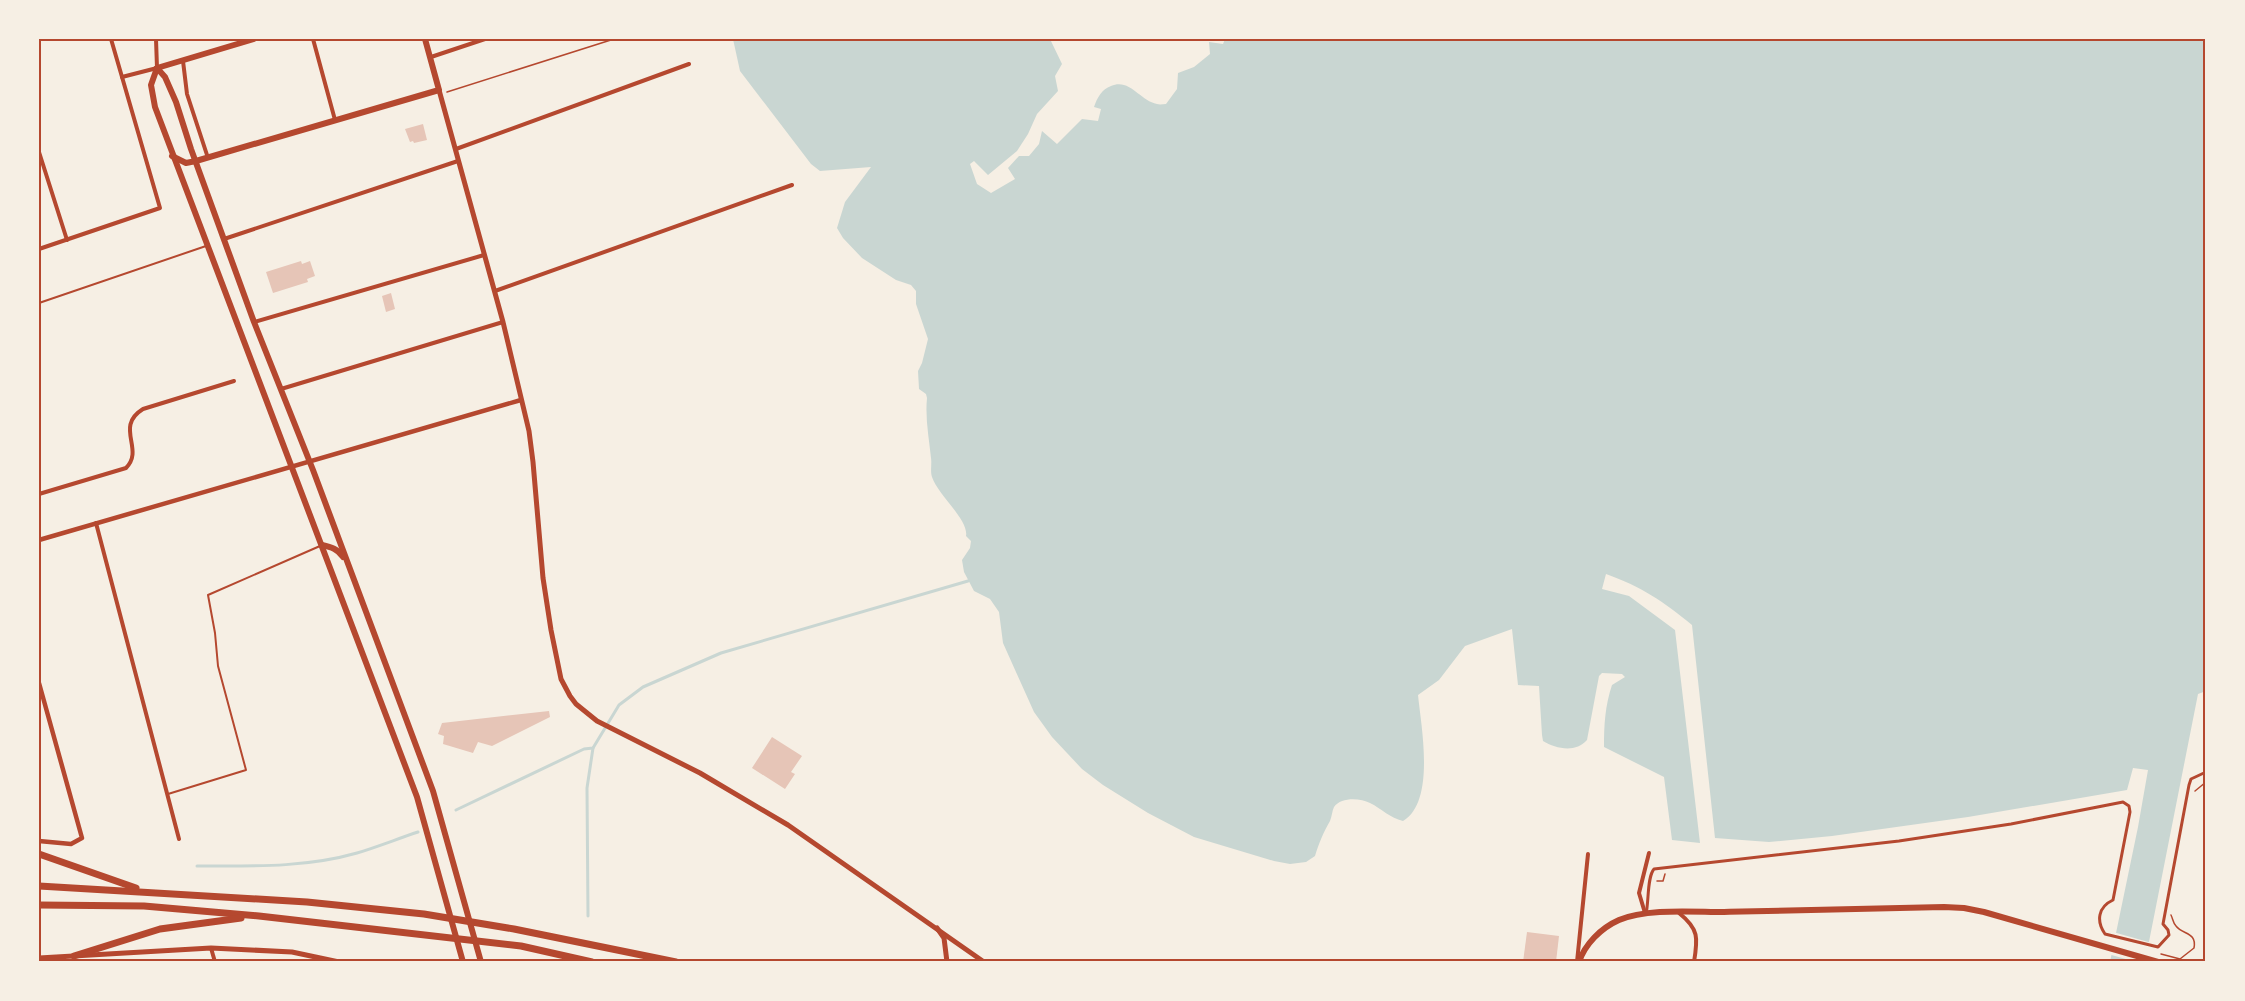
<svg xmlns="http://www.w3.org/2000/svg" width="2245" height="1001" font-family="'PT Sans Narrow',sans-serif">
<rect width="100%" height="100%" fill="#f6efe4"/>
<!-- water -->
<path fill="#c9d6d2" d="M733 39H1050L1062 64 1055 76 1058 91 1037 114 1028 134 1017 151 988 175 974 161 970 164 977 184 991 193 1015 179 1008 168 1019 156H1029L1039 144 1042 131 1057 144 1082 119 1098 121 1101 109 1094 107C1097 98 1102 89 1111 86 1130 78 1140 101 1157 104 1160 105 1163 104 1166 104L1177 89 1178 73 1194 67 1210 54 1209 42 1223 44 1225 39H2206V691L2198 694 2145 962H2110L2138 827 2148 770 2133 768 2127 790 1968 817 1832 836 1769 842 1715 838 1692 625C1663 601 1642 587 1606 574L1602 589 1629 596 1675 630 1700 843 1672 840 1664 777 1604 747C1604 725 1605 706 1612 685L1625 677 1622 674 1602 673 1599 676 1587 740C1576 753 1556 749 1543 741L1542 735 1539 686 1518 685 1512 629 1465 646 1439 680 1418 695C1421 726 1436 801 1403 821 1390 818 1382 809 1370 803 1360 798 1341 797 1334 807 1332 811 1332 816 1330 821 1323 833 1319 843 1315 856L1306 862 1290 864 1274 861 1194 837 1148 813 1103 785 1082 769 1052 737 1034 712 1003 643 999 612 990 599 974 591 964 572 962 560 970 548 971 541 966 536C969 520 938 495 932 477 930 471 932 464 931 458 929 438 925 418 927 398L926 394 919 389 918 371 922 363 928 339 916 304V291L911 285 896 280 862 258 843 238 837 228 845 202 871 167 820 171 811 164 740 71Z"/>
<!-- pier -->
<path fill="#f6efe4" d="M2113 932 2152 943 2148 962H2136L2108 954Z"/>
<g fill="none" stroke-linecap="round" stroke-linejoin="round">
<!-- stream -->
<g stroke="#c9d6d2" stroke-width="3">
<path d="M456 810 584 749 593 748 619 705 643 687 721 653 968 581"/>
<path d="M197 866C250 866 305 868 357 853 377 847 397 839 418 832"/>
<path d="M588 916 587 788 593 748"/>
</g>
</g>
<!-- building -->
<g fill="#e6c5b7">
<path d="M423 124 427 140 414 143 413 141 410 142 405 129Z"/>
<path d="M301 261 302 264 310 261 315 276 307 279 308 282 273 293 266 272Z"/>
<path d="M391 293 395 309 386 312 382 296Z"/>
<path d="M549 711 550 717 492 746 478 742 473 753 443 744 444 736 438 734 442 723Z"/>
<path d="M772 737 802 756 791 772 795 774 785 789 752 768Z"/>
<path d="M1527 932 1559 936 1556 962H1523Z"/>
</g>
<g fill="none" stroke-linecap="round" stroke-linejoin="round">
<!-- path -->
<g stroke="#b5482f" stroke-width="1.5">
<path d="M447 92 614 39"/>
<path d="M2195 791 2206 782"/>
<path d="M1657 881H1663L1665 874"/>
<path d="M2161 954 2180 959 2194 948C2197 932 2183 935 2176 926 2173 923 2173 919 2171 915"/>
</g>
<!-- service -->
<g stroke="#b5482f" stroke-width="2">
<path d="M39 303 206 246"/>
<path d="M168 794 246 770 218 666 215 633 208 595 320 546"/>
<path d="M1874 962H1875"/>
</g>
<!-- pedestrian -->
<path stroke="#b5482f" stroke-width="3" d="M1646 914C1649 901 1647 877 1654 869L1899 841 2011 824 2123 802 2129 806 2130 812 2113 900C2098 907 2096 921 2105 934L2158 947 2169 935 2168 930 2163 924 2189 785 2191 779 2206 772"/>
<!-- minor -->
<g stroke="#b5482f" stroke-width="4">
<path d="M313 39 335 120"/>
<path d="M431 57 485 39"/>
<path d="M183 61 187 94 208 158"/>
<path d="M122 77 157 68 156 39"/>
<path d="M456 149 689 64"/>
<path d="M39 152 67 240"/>
<path d="M224 239 458 161"/>
<path d="M39 249 160 208 111 39"/>
<path d="M495 291 792 185"/>
<path d="M254 322 484 255"/>
<path d="M281 389 503 322"/>
<path d="M39 494 126 468C145 449 114 427 143 409L234 381"/>
<path d="M96 523 179 839"/>
<path d="M1645 913 1639 893 1649 853"/>
<path d="M1679 913C1699 929 1698 938 1694 962"/>
<path d="M211 948 215 962"/>
<path d="M1577 962 1588 854"/>
</g>
<!-- tertiary -->
<g stroke="#b5482f" stroke-width="4.5">
<path d="M39 540 521 400"/>
<path d="M39 683 82 838 71 844 39 841"/>
</g>
<!-- secondary -->
<g stroke="#b5482f" stroke-width="5">
<path d="M439 90 503 322 529 431 533 462 543 578 551 630 561 679 570 696 576 704 597 721 700 773 788 825 984 962"/>
<path d="M937 928 944 938 947 962"/>
<path d="M39 958 211 948 292 952 339 962"/>
</g>
<!-- primary -->
<g stroke="#b5482f" stroke-width="6">
<path d="M157 68 165 77 176 102 191 149 254 322 313 470 433 791 481 962"/>
<path d="M157 68 151 85 155 107 417 797 463 962"/>
<path d="M157 68 254 39"/>
<path d="M172 156 186 163 196 161 439 90 425 39"/>
<path d="M322 545C331 547 338 549 343 557"/>
<path d="M1579 962C1585 944 1601 928 1619 920 1647 908 1693 912 1724 912 1797 910 1870 909 1944 907L1964 908 1984 912 2158 962"/>
</g>
<!-- motorway -->
<g stroke="#b5482f" stroke-width="7">
<path d="M39 854 136 888"/>
<path d="M39 886 307 902 424 914 514 929 676 962"/>
<path d="M39 905 144 906 259 916 521 946 592 962"/>
<path d="M74 956 160 929 241 918"/>
</g>
</g>
<!-- border -->
<rect width="2245" height="1001" fill="none" stroke="#f6efe4" stroke-width="81"/>
<rect x="40" y="40" width="2164" height="920" fill="none" stroke="#b5482f" stroke-width="2"/>
</svg>
